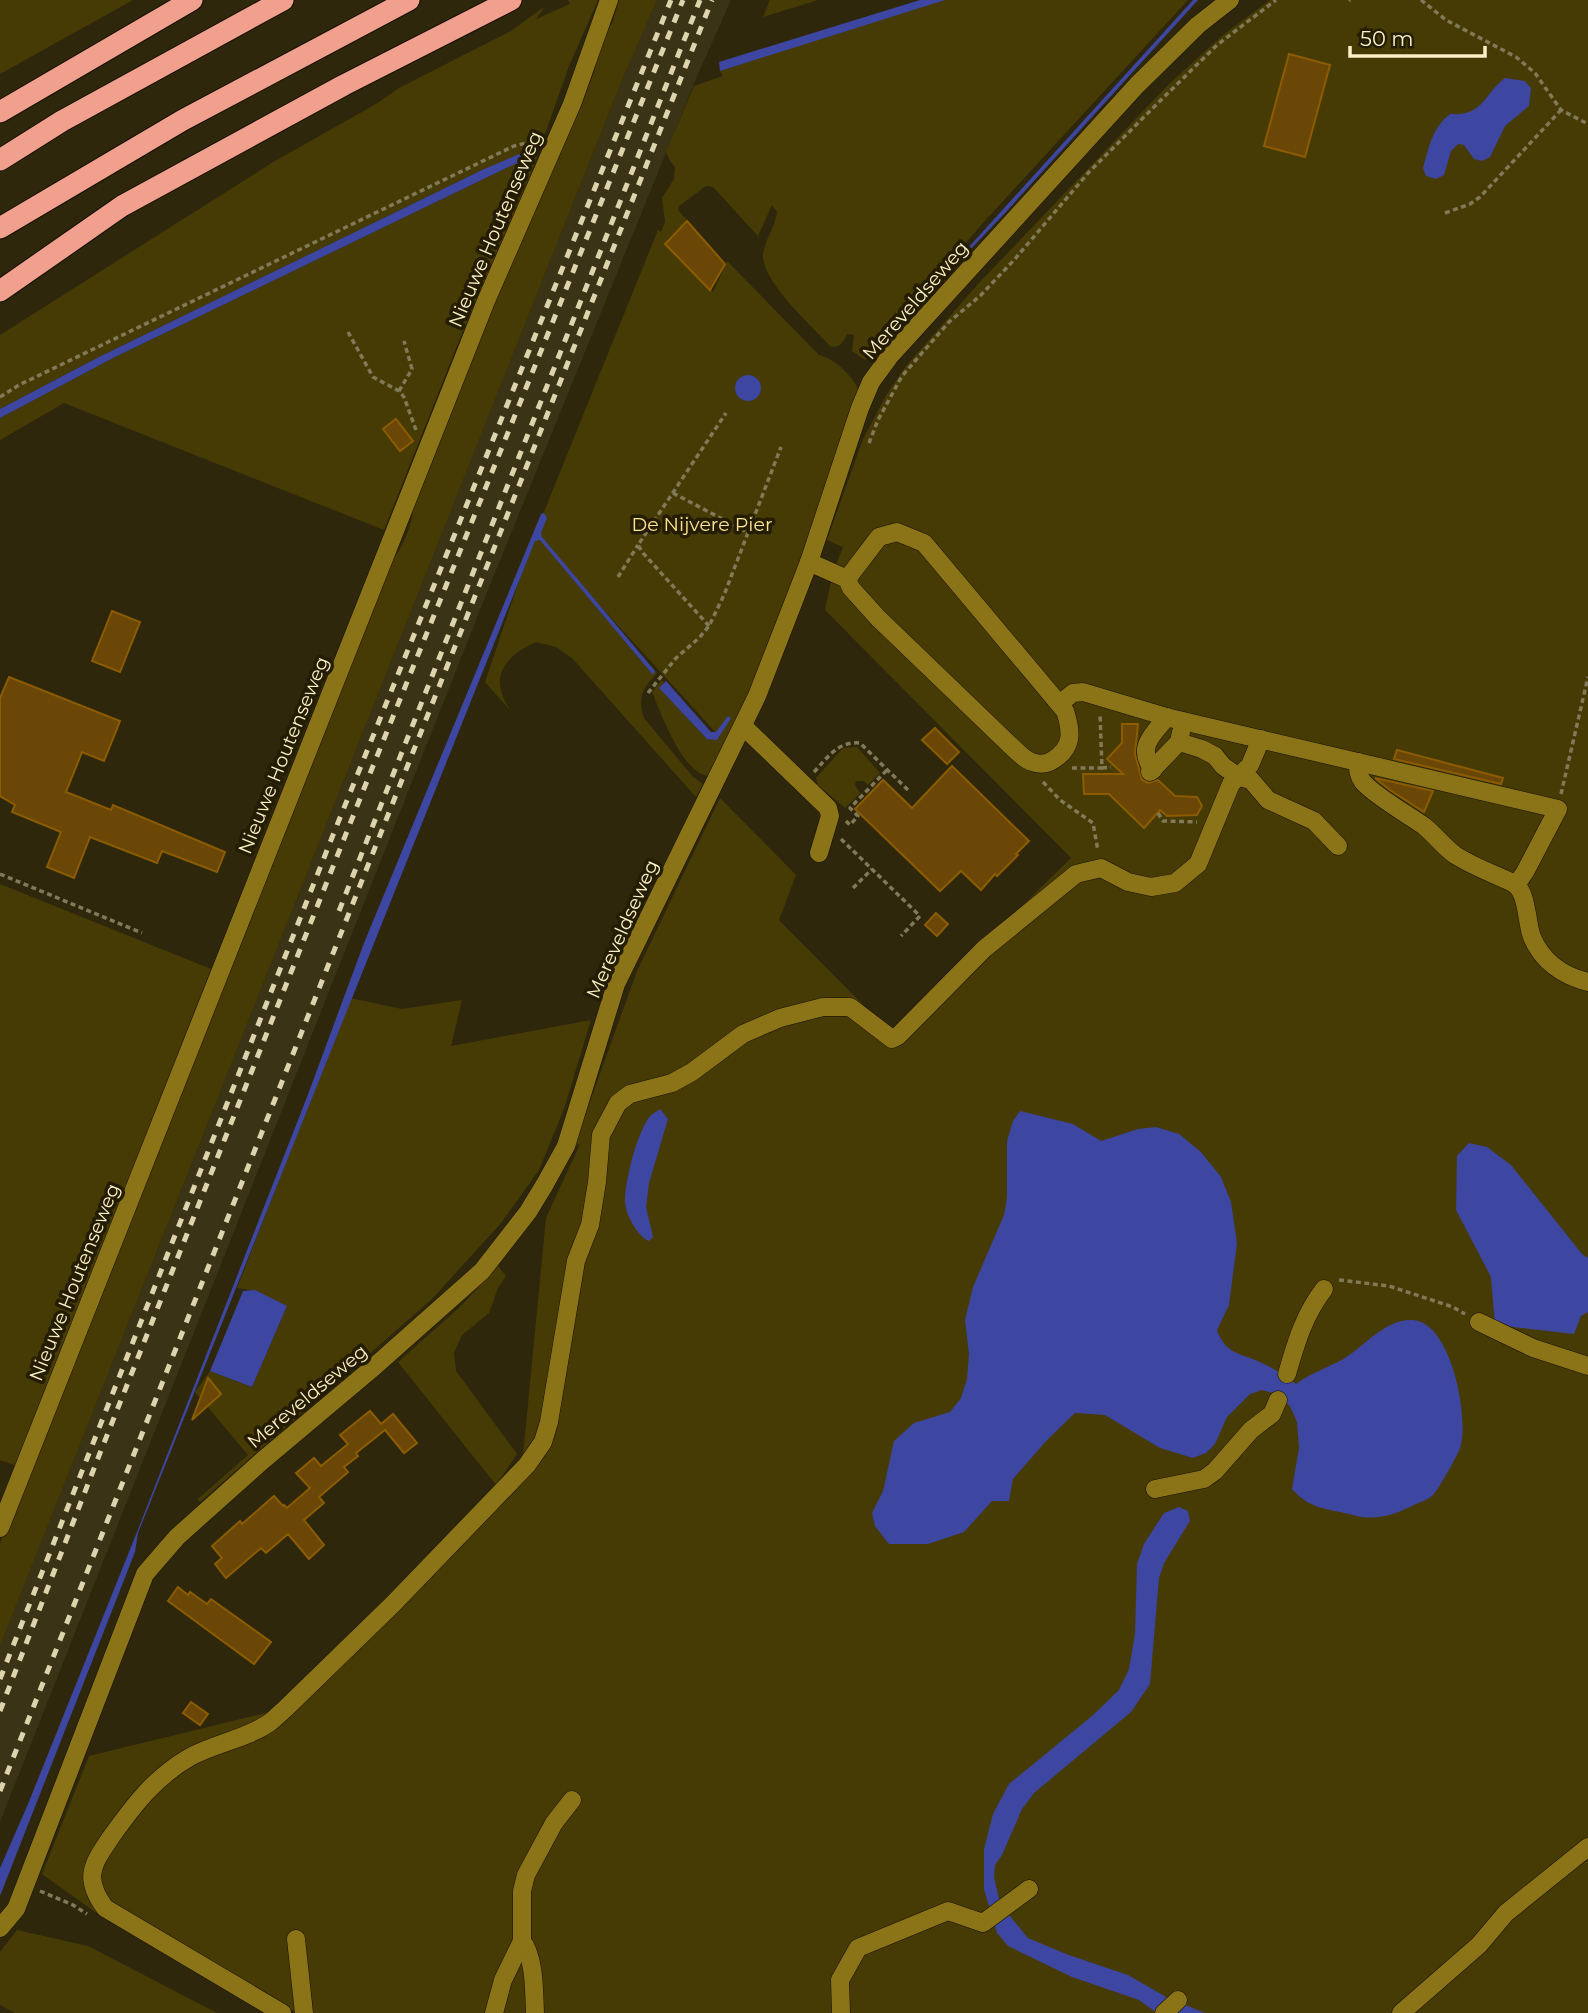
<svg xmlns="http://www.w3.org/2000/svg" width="1588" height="2013" font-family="Montserrat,sans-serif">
<rect width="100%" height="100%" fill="#2e270c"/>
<!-- built -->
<path fill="#3b3315" d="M657 0H731L698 74 486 595 0 1822V1646L620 85Z"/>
<!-- green -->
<g fill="#473b05">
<path d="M0 0H133L0 74Z"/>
<path d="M568 0H598L569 66 530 176 458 343 384 530 64 403 0 440V418L115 357 519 162 482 170 97 358 0 409V335L275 161 376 104 399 88 511 31 541 9 544 8 536 19 570 4Z"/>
<path d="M619 0H657L620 85 0 1646V1543L25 1479 32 1470 43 1444 389 564C402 551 415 520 413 502L487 315 555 157 581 107 594 72 605 29 612 24Z"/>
<path d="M770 0H818L763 17Z"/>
<path d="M934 0H1188L982 224 865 360 852 351 854 335 847 334C843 343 840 347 831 347 812 326 761 281 763 254 765 239 776 226 777 212L772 205 758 236 713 187 706 186 679 206 678 210 687 220 667 240 713 292 727 261 819 355C834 358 856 378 860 395L762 674 710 776C683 776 661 713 652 692L662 680 664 683 659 688 707 739 720 737 550 551 652 674 655 671 657 673C643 688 637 697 644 718L693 777 703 784 696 797 572 658 556 647 536 642C503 657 488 678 511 711L485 682 535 534 658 230 661 232 665 222 662 198 674 179 675 167 670 161 666 152 694 86 723 76 720 71Z"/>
<path d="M1270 0H1588V2013H297L116 1906 89 1898 99 1914 95 1912 42 1874 89 1756 273 1711 522 1466 546 1218 580 1144 574 1146 637 971 720 798 796 875 779 920 892 1034 1071 858 825 610 833 572 843 547 827 540 863 439 887 394 906 366 979 283 1168 85 1223 35Z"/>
<path d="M857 747 880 773 868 785 864 781H856L855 785 860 793 845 808 818 785 816 778 843 748Z"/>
<path d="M0 884 211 969 17 1466 0 1460Z"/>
<path d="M350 998 402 1009 462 1000 451 1046 591 1020 564 1109 539 1170 501 1223 432 1299 200 1502 198 1499 248 1455 195 1392 210 1371 252 1387 287 1306 249 1290 237 1288Z"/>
<path d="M498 1266 506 1276 498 1288 489 1313 462 1335 454 1353 456 1371 517 1454 496 1485 398 1362 460 1307Z"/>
<path d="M17 1930 88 1946 217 2013H15L0 2005V1952Z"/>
</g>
<!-- water -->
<g fill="#3d46a0">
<path d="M920 0H945L720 71 719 62Z"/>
<path d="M1193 0H1198L1005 213 889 335Z"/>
<path d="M1505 78 1525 81 1531 88 1529 106 1505 126 1490 157 1482 161 1474 159 1464 145 1458 144 1451 151 1444 175 1436 179 1426 176 1423 168C1429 147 1432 128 1450 114 1484 116 1483 95 1505 78Z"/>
<path d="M519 154 523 159 519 162 115 357 0 418V409L97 358 482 170Z"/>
<circle cx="748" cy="388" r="13"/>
<path d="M544 513 547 518 541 533 542 537 655 671 653 675 540 540 535 541 138 1533 135 1552 0 1896V1868L28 1804 137 1532 307 1097 364 943 541 514Z"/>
<path d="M666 681 711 732H716L728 716 731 718 717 740 707 739 659 688Z"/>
<path d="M660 1109 668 1119 649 1183 646 1207 653 1237 649 1241C637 1236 624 1212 625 1199 626 1178 636 1137 648 1119 650 1115 656 1112 660 1109Z"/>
<path d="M1020 1111 1073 1124 1101 1141 1138 1129 1156 1127 1179 1134 1201 1152 1221 1177 1231 1202 1237 1243 1229 1305 1217 1330C1226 1357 1245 1353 1266 1365 1277 1370 1286 1377 1296 1384 1310 1374 1323 1369 1338 1362 1362 1350 1382 1320 1411 1320 1451 1319 1470 1419 1460 1448 1458 1455 1438 1490 1433 1495 1428 1500 1417 1503 1410 1507 1389 1517 1371 1521 1349 1514 1324 1508 1310 1509 1292 1489L1299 1448 1297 1422 1290 1406 1277 1394 1262 1390 1250 1394 1227 1417 1215 1444 1206 1453 1193 1458 1160 1448 1105 1415 1075 1413 1047 1440 1013 1479 1009 1501H992L964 1532 928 1544H889L875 1526 872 1513 883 1491 894 1441 914 1423 950 1412 961 1398 967 1379 969 1354 965 1320 973 1287 1004 1215 1007 1197V1141L1013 1121Z"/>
<path d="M1469 1143 1487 1147 1511 1165 1582 1254 1588 1258V1312L1581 1316 1574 1334 1495 1325 1491 1277 1456 1210 1457 1156Z"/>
<path d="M255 1290 287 1306 252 1387 210 1371 243 1291Z"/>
<path d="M1179 1507 1188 1511 1190 1521 1164 1563 1159 1578 1150 1684 1131 1712 1034 1793 1022 1809 1002 1855 995 1865 994 1877 999 1899 1009 1915 1028 1938 1066 1954 1128 1975 1168 1998 1205 2013H1157L1139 2000 1072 1977 1008 1946 997 1933 984 1889V1849L993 1814 1009 1784 1092 1716 1119 1690 1129 1669 1135 1634 1137 1564 1144 1544 1164 1513Z"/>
</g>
<!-- building -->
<g fill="#6a4607" stroke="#8b5c01" stroke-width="2">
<path d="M1289 54 1330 65 1305 157 1264 146Z"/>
<path d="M687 221 725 264 710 290 665 244Z"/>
<path d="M396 419 413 441 400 451 383 429Z"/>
<path d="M112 611 140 622 120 672 92 661Z"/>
<path d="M9 677 120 721 104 761 82 752 66 792 111 810 113 805 225 852 217 872 162 851 157 863 90 837 74 878 47 867 61 832 12 812 15 805 0 796V698Z"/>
<path d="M1122 724H1138L1135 754 1142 780 1148 783 1158 780 1175 796 1197 797 1202 806 1197 815 1167 816 1160 810 1144 828 1109 794H1084L1083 774H1123L1107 759 1122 743Z"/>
<path d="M935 728 959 752 947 764 922 740Z"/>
<path d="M1397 750 1503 778 1501 784 1394 759Z"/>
<path d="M952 766 1029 841 1016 854 1018 855 997 876 995 874 981 890 961 871 940 891 855 809 883 780 912 808Z"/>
<path d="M1375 778 1433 791 1424 812 1390 790Z"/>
<path d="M936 913 948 924 937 936 925 925Z"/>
<path d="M208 1378 221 1394 192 1420Z"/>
<path d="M370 1411 381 1424 393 1414 417 1443 404 1453 385 1430 356 1453 358 1456 344 1467 348 1472 319 1497 324 1503 304 1520 324 1545 309 1559 288 1534 266 1553 261 1548 226 1578 215 1564 222 1558 212 1546 240 1521 242 1524 274 1496 283 1506 284 1505 287 1508 310 1488 296 1473 314 1458 321 1466 348 1444 340 1435Z"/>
<path d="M178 1587 188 1595 190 1592 207 1604 211 1599 271 1642 254 1664 168 1601Z"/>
<path d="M191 1702 208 1714 200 1725 183 1713Z"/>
</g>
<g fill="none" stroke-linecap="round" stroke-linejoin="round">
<defs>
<g id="minor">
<path d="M809 562 847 579 851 588 878 618 1010 745C1016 750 1024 760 1032 762 1039 765 1047 764 1053 760 1073 748 1072 732 1065 711L924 543 897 532 879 537 847 579"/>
<path d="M1059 704 1073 693 1083 692 1170 718 1558 809 1525 872 1516 885"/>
<path d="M743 726 828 808 830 816 819 853"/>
<path d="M1179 742 1202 749 1215 756 1223 766 1237 776 1251 780 1268 800 1314 821 1338 846"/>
<path d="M1358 762C1358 771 1358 775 1363 782 1375 796 1407 814 1424 826 1435 835 1443 846 1455 855 1474 867 1494 874 1513 883 1528 891 1526 922 1532 937 1542 961 1563 976 1588 982"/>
<path d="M1153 770C1136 747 1153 734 1167 717"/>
<path d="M1150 772 1179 742 1181 732"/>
<path d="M1479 1322 1533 1348 1588 1366"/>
<path d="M1287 1374C1296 1343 1304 1315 1324 1289"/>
<path d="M1155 1489 1204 1479 1215 1471 1251 1430 1272 1414 1278 1400"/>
<path d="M0 1528 486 301 572 104 609 0"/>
<path d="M0 1928 16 1909 145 1574 177 1537 262 1461 375 1366 482 1271 528 1212 545 1184 566 1146 616 984 757 696 809 562 860 408 871 382 890 356 1137 85 1198 25 1230 0"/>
<path d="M296 1939 304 2013"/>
<path d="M522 1941C535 1958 534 1992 535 2013"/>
<path d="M282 2013 105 1908C83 1878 92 1865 111 1837 134 1805 155 1777 190 1757 215 1743 246 1739 269 1723 275 1719 280 1713 285 1709L393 1604 527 1465 543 1442 549 1422 576 1261 590 1225 597 1182 601 1135 618 1103 630 1094 672 1083 692 1072 743 1034 780 1018 823 1007H850L892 1039 898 1036 984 949 1076 874 1101 868 1128 882 1151 887 1175 883 1198 864 1231 784 1250 765 1261 739"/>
<path d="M494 2013 503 1980 522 1941V1891L526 1875 554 1823 572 1800"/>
<path d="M841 2013 840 1980 858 1948 948 1911 983 1923 1029 1889"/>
<path d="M1164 2013 1178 2000"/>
<path d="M1401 2013 1479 1945 1506 1913 1588 1847"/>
</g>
<g id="highway">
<path d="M0 112 192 0"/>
<path d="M0 160 62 121 283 0"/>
<path d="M0 228 183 120 409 0"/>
<path d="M0 291 122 206 344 85 511 0"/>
</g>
</defs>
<!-- minor casing -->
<use href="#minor" stroke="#160f00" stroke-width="19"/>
<!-- highway casing -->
<use href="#highway" stroke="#160f00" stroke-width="23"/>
<!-- path -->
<g stroke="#817958" stroke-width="3.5" stroke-dasharray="5 3.5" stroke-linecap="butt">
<path d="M1421 0 1446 20 1516 57 1535 73 1561 110 1588 124"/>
<path d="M1349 1 1350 0"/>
<path d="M1445 213 1470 204 1480 197 1561 110"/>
<path d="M348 332 373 377 399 391 404 397 416 430"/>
<path d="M399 391 412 369 404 341"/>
<path d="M0 397 19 385 514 146 538 140"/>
<path d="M869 443 878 420 902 376 949 322 981 295 1014 260 1089 172 1162 99 1217 45 1276 0"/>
<path d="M673 493 747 532"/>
<path d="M618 577 638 545"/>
<path d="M709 626 643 553 638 545 726 413"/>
<path d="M648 693 676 658 699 638 709 626 724 595 781 447"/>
<path d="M1072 768H1102L1100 714"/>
<path d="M1102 768 1111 767"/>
<path d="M814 772C828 757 838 741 860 743L909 791"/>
<path d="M1043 782 1060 800 1093 823 1098 851"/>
<path d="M1561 794 1588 677"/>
<path d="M1158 813 1163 821 1197 822"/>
<path d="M846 821 850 825 858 816 850 808 887 770"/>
<path d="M841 839 920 916 901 936"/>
<path d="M0 874 142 933"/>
<path d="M853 888 872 869"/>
<path d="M1339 1280 1389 1286 1453 1307 1465 1314"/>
<path d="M40 1891 73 1905 87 1914"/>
</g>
<!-- minor -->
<use href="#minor" stroke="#8a7417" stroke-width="18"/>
<!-- highway -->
<use href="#highway" stroke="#f0a08c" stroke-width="21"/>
<!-- rail -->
<g stroke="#ddd3ac" stroke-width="5" stroke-dasharray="9 9" stroke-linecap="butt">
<path d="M339 911 700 0"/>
<path d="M0 1679 333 835 671 0"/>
<path d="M0 1711 100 1453 369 776 683 0"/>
<path d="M0 1791 712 0"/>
</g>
</g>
<g text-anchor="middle" stroke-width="7" stroke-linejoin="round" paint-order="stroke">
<!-- street labels -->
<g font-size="19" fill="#fbf0c7" stroke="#241d03">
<text transform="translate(495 229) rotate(-67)" y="7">Nieuwe Houtenseweg</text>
<text transform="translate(915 300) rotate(-49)" y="7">Mereveldseweg</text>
<text transform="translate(283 755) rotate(-68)" y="7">Nieuwe Houtenseweg</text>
<text transform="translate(622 929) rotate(-66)" y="7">Mereveldseweg</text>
<text transform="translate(74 1282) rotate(-68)" y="7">Nieuwe Houtenseweg</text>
<text transform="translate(307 1396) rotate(-40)" y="7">Mereveldseweg</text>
</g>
<!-- park labels -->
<g font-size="19" fill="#fae391" stroke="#241d03">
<text x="702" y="531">De Nijvere Pier</text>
</g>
</g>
<!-- scale -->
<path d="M1350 46v10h135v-10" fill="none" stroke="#fbf0c7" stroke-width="3.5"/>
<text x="1360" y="46" font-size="21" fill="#fbf0c7" stroke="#241d03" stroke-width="5" paint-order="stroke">50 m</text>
</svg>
